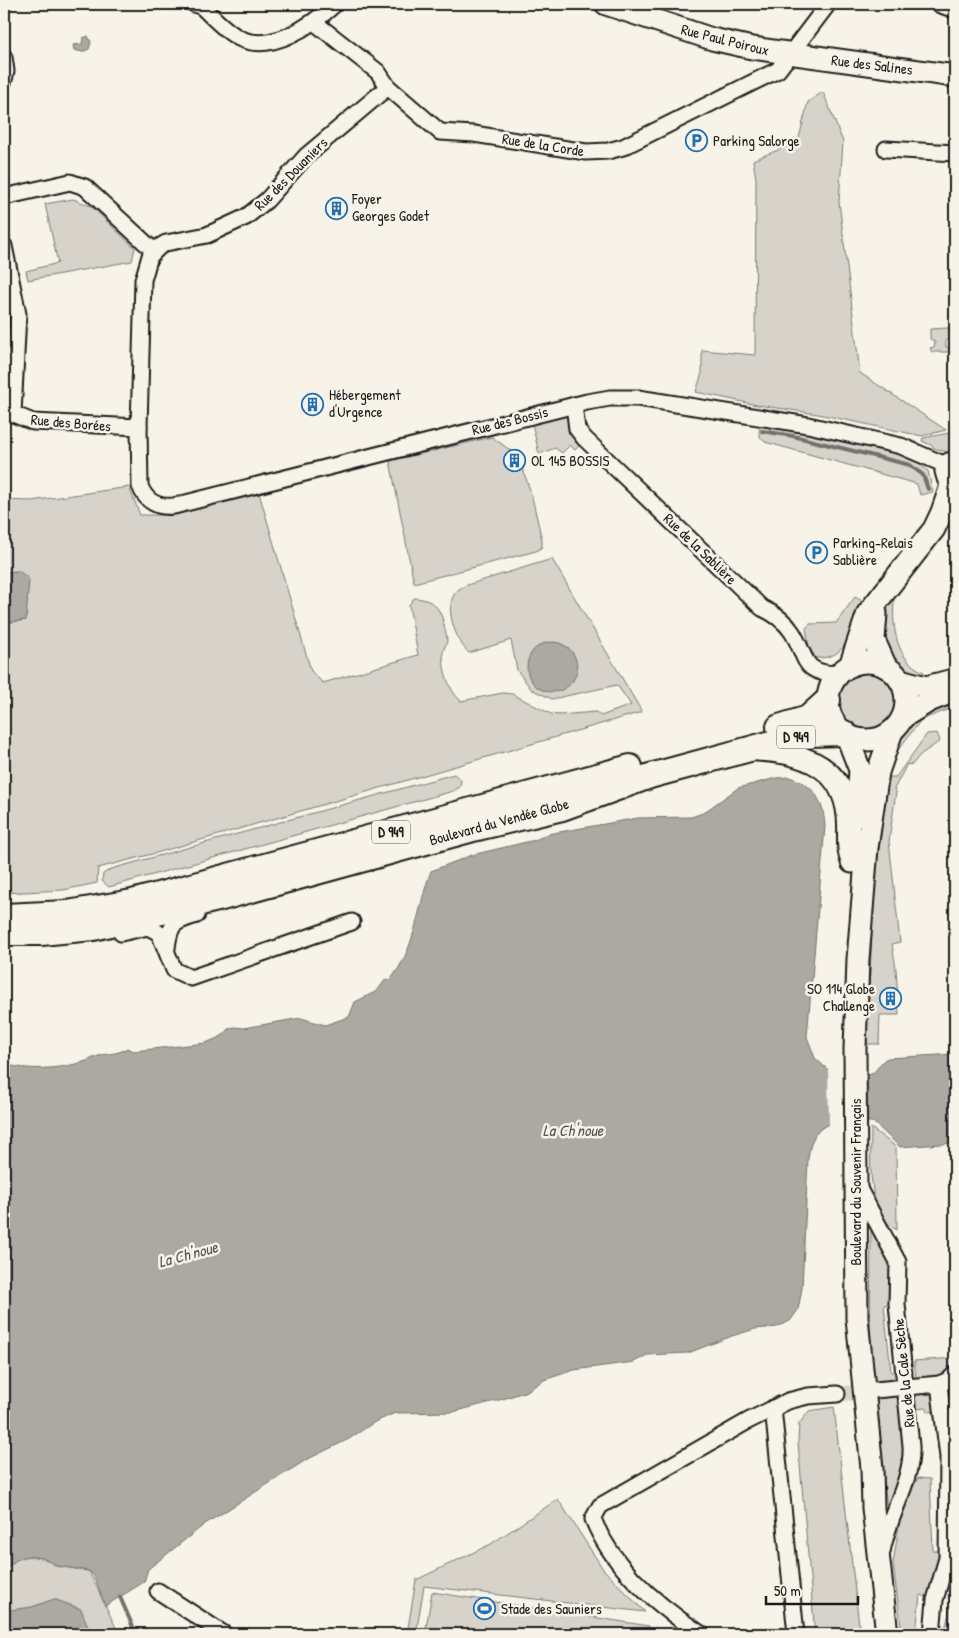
<svg xmlns="http://www.w3.org/2000/svg" width="959" height="1638" font-family="'Patrick Hand',sans-serif">
<rect width="100%" height="100%" fill="#f7f3e8"/>
<filter id="ink" filterUnits="userSpaceOnUse"><feTurbulence type="fractalNoise" baseFrequency=".02" numOctaves="2"/><feDisplacementMap in="SourceGraphic" scale="10" xChannelSelector="R" yChannelSelector="G"/><feConvolveMatrix kernelMatrix="1 2 1 2 8 2 1 2 1" color-interpolation-filters="sRGB"/></filter>
<g filter="url(#ink)">
<!-- green -->
<g fill="#d7d3cb" stroke="#7a7874">
<path d="M823 92 843 142 839 202 860 373 946 430 922 436 818 414 757 405 696 392 702 373V350L755 355 756 179 753 160 798 142 808 102Z"/>
<path d="M73 199 91 206 135 248 132 261 28 280 26 271 58 263 45 204Z"/>
<path d="M949 328 950 340H946V347L950 348V352H932L930 348 934 347 935 342 930 339V329Z"/>
<path d="M562 414 569 419 574 438 579 442V446L575 450 570 445 562 453 555 448 539 454 532 423Z"/>
<path d="M763 426 821 434 923 461 921 465 928 471 933 492 920 495 917 484 765 442C759 437 758 434 760 427Z"/>
<path d="M955 432V447L951 453 933 448V446L922 441 923 438Z"/>
<path d="M492 437 518 456 531 493 542 540V547L536 551 414 583 390 461Z"/>
<path d="M129 487 140 515H172L259 493 311 671 323 683 418 655 409 605 414 598C433 599 440 607 444 625 445 630 447 636 447 641 446 646 442 650 443 655 443 671 449 691 461 701L503 693 512 694 551 714 559 715 596 712 601 716 631 705 617 685 552 699 531 689 517 670 511 640 469 653C456 641 442 606 457 591 459 588 464 587 467 585L552 559 642 712 156 853 98 868 97 883 63 890 4 893V623L26 620 19 571 4 572V500L31 501Z"/>
<path d="M855 597 863 601C852 625 850 660 816 658L809 647 806 628 810 624 836 623Z"/>
<path d="M890 599 894 601C892 627 896 661 924 672L922 677 905 671 888 657 881 624Z"/>
<circle cx="867" cy="702" r="30"/>
<path d="M955 701V707L921 720 891 759C901 722 923 715 955 701Z"/>
<path d="M937 733 940 741 920 755 912 765 907 764 894 789 896 792 889 841 900 942 892 944 896 969 899 1015H880L879 1044H866L875 881 888 777H896L927 734Z"/>
<path d="M454 774 461 780 460 787 453 791 109 887 102 881 103 874 111 869Z"/>
<path d="M871 1128 896 1147 897 1230C865 1214 871 1158 871 1128Z"/>
<path d="M871 1223 890 1254 893 1304 884 1305 891 1372H900L898 1378 894 1381 875 1384 870 1336Z"/>
<path d="M955 1358V1368L940 1377 916 1378 914 1361Z"/>
<path d="M918 1392H934L937 1411 928 1412 927 1408 915 1409V1399Z"/>
<path d="M900 1396 908 1454 887 1510 876 1397Z"/>
<path d="M834 1407 860 1634H815L798 1442 799 1424 809 1411Z"/>
<path d="M918 1478 930 1479 933 1551H942L932 1598 920 1595 916 1634H902L893 1564 902 1506Z"/>
<path d="M558 1499 603 1569 645 1612 424 1586 416 1634H407L416 1580 491 1544Z"/>
<path d="M27 1556 43 1558 57 1566 89 1571 119 1634H4V1571L16 1560Z"/>
<path d="M955 1590V1634H947L946 1625Z"/>
<path d="M432 1592 649 1626 648 1634H425Z"/>
</g>
<!-- water -->
<g fill="#aca9a2" stroke="#72716c">
<path d="M88 36 91 42 89 49 82 52 74 50 73 45 82 44 83 38Z"/>
<path d="M19 571 29 579 26 620 4 623V572Z"/>
<circle cx="552" cy="667" r="25"/>
<path d="M789 777C814 785 823 799 825 826L807 1037 815 1058 827 1069 869 1075C878 1072 879 1061 888 1058L955 1054V1143L900 1147 873 1122C838 1123 813 1115 808 1159L802 1288 798 1310 790 1321 777 1327 755 1329 732 1336 688 1353 647 1355 634 1362 574 1370 544 1380 527 1391 503 1399 453 1412 395 1413 373 1423 349 1439 306 1460 205 1524 148 1569 144 1582 105 1606 94 1576 89 1571 57 1566 43 1558 27 1556 16 1560 4 1571V1064C28 1071 56 1069 80 1063 88 1061 94 1057 102 1055 111 1053 119 1054 127 1048L134 1051 206 1043 222 1036 228 1029 234 1027 244 1028 301 1018 325 1025 349 1017 355 1002 377 991 386 979 389 981C416 951 417 907 431 871L472 855 535 840 548 834 638 818 691 817 703 813 738 788 776 778Z"/>
<path d="M54 1599 81 1609 91 1634H4V1611L32 1607Z"/>
</g>
<!-- pier -->
<path fill="#f7f3e8" d="M828 1067 867 1072 868 1125 829 1126Z"/>
<g fill="none" stroke-linecap="round" stroke-linejoin="round">
<!-- stream -->
<g stroke="#72716c" stroke-width="4">
<path d="M762 431 793 436 910 465 923 475 928 489"/>
<path d="M120 1597 136 1634"/>
</g>
<!-- street-tunnel -->
<path stroke="#d6d3c9" stroke-width="15" stroke-dasharray="15 8" stroke-linecap="butt" d="M837 1394 872 1391"/>
<defs>
<g id="street">
<path d="M194 4 201 6C212 16 225 31 239 38 271 54 312 25 335 4"/>
<path d="M938 4 955 10"/>
<path d="M314 22 378 72 388 87 440 132 474 134 586 152 608 151 623 147 778 70 828 4"/>
<path d="M4 57 6 71 4 80"/>
<path d="M388 87 306 156 267 200 246 217 207 235 166 243 159 247 150 256 143 280 139 427 140 486C146 502 158 508 174 506L587 402 610 398H638L808 425 901 446 948 466"/>
<path d="M886 149 955 153"/>
<path d="M4 197 70 182 85 187 154 251"/>
<path d="M4 246 18 314 13 414"/>
<path d="M574 405 577 429 584 438 762 608C773 613 785 621 792 632 808 657 800 674 839 674"/>
<path d="M5 413 13 414 33 422 139 427"/>
<path d="M121 933 148 927 159 933 174 970 191 978 352 922"/>
<path d="M167 948C170 923 174 922 197 915"/>
<path d="M858 1187 898 1262 897 1304 911 1446C913 1481 888 1515 882 1552"/>
<path d="M875 1390 939 1384 949 1380 955 1374"/>
<path d="M773 1408 796 1634"/>
<path d="M158 1591 224 1634"/>
<path d="M701 1634C658 1606 612 1567 593 1519L600 1506 748 1421 788 1401 808 1396 837 1394"/>
<path d="M932 1634 935 1600 947 1558 948 1457 939 1384"/>
</g>
<g id="secondary">
<path d="M606 4 712 39 752 48 955 76"/>
<path d="M955 462 949 464 946 471 948 478 955 480"/>
<path d="M876 613 874 640 886 667"/>
<circle cx="867" cy="701" r="39"/>
<path d="M850 666 868 613 934 529 942 512 953 480"/>
<path d="M900 680 926 687 953 680"/>
<path d="M903 717 929 701 955 691"/>
<path d="M846 734 860 770 857 816"/>
<path d="M757 750C801 752 843 765 848 816 850 832 846 846 852 862"/>
<path d="M887 1634 873 1508 872 1469 857 1318 855 1049 858 959 867 848 878 772 892 731"/>
</g>
<g id="primary">
<path d="M779 727 808 718 828 700"/>
<path d="M4 916 67 913 132 902 630 767"/>
<path d="M4 933H41L93 928 222 898 477 828 562 808 650 776 794 737 809 734 844 733"/>
</g>
</defs>
<!-- street casing -->
<use href="#street" stroke="#1c1c1c" stroke-width="19"/>
<!-- secondary casing -->
<use href="#secondary" stroke="#1c1c1c" stroke-width="25"/>
<!-- primary casing -->
<use href="#primary" stroke="#1c1c1c" stroke-width="28"/>
<!-- street -->
<use href="#street" stroke="#f7f3e8" stroke-width="15"/>
<!-- secondary -->
<use href="#secondary" stroke="#f7f3e8" stroke-width="21"/>
<!-- primary -->
<use href="#primary" stroke="#f7f3e8" stroke-width="24"/>
</g>
</g>
<!-- icons -->
<defs>
<symbol id="parking-ring" viewBox="-11 -11 22 22"><circle r="9.5" fill="#f7f3e8" stroke="#1f6fb2" stroke-width="1.5"/><path d="M-3.5-5.5H1a3.5 3.5 0 0 1 0 7H-1V5.5H-3.5ZM-1-3.4V-.6H.8a1.4 1.4 0 0 0 0-2.8Z" fill="#1f6fb2"/></symbol>
<symbol id="building-ring" viewBox="-11 -11 22 22"><circle r="9.5" fill="#f7f3e8" stroke="#1f6fb2" stroke-width="1.5"/><path d="M-4-6H4V6H1V3H-1V6H-4ZM-2.5-4.3h1.7v1.8h-1.7ZM.8-4.3h1.7v1.8H.8ZM-2.5-1h1.7V.8h-1.7ZM.8-1h1.7V.8H.8Z" fill="#1f6fb2"/></symbol>
<symbol id="stadium-ring" viewBox="-11 -11 22 22"><circle r="9.5" fill="#f7f3e8" stroke="#1f6fb2" stroke-width="1.5"/><path d="M0-5a6.5 5 0 1 0 0 10a6.5 5 0 1 0 0-10ZM-3.5-1.8h7v3.6h-7Z" fill="#1f6fb2"/></symbol>
</defs>
<g fill-rule="evenodd">
<use href="#parking-ring" x="684" y="128" width="25" height="25"/>
<use href="#building-ring" x="324" y="196" width="25" height="25"/>
<use href="#building-ring" x="300" y="392" width="25" height="25"/>
<use href="#building-ring" x="502" y="448" width="25" height="25"/>
<use href="#parking-ring" x="804" y="540" width="25" height="25"/>
<use href="#building-ring" x="878" y="986" width="25" height="25"/>
<use href="#stadium-ring" x="472" y="1596" width="25" height="25"/>
</g>
<g text-anchor="middle" stroke-width="5" stroke-linejoin="round" paint-order="stroke">
<!-- shield labels -->
<g fill="#f7f3e8" stroke="#5e5c59" stroke-width="1">
<rect x="777" y="725.5" width="38" height="23" rx="4"/>
<rect x="372" y="820.5" width="38" height="23" rx="4"/>
</g>
<g font-size="14" font-weight="bold" fill="#1c1c1c">
<text x="796" y="742">D 949</text>
<text x="391" y="837">D 949</text>
</g>
<!-- street labels -->
<g font-size="15" fill="#1c1c1c" stroke="#f7f3e8">
<text transform="translate(725 40) rotate(14)" y="5">Rue Paul Poiroux</text>
<text transform="translate(872 65) rotate(7)" y="5">Rue des Salines</text>
<text transform="translate(543 145) rotate(9)" y="5">Rue de la Corde</text>
<text transform="translate(291 174) rotate(-45)" y="5">Rue des Douaniers</text>
<text transform="translate(510 421) rotate(-14)" y="5">Rue des Bossis</text>
<text transform="translate(71 423) rotate(5)" y="5">Rue des Borées</text>
<text transform="translate(700 549) rotate(44)" y="5">Rue de la Sablière</text>
<text transform="translate(499 822) rotate(-15)" y="5">Boulevard du Vendée Globe</text>
<text transform="translate(856 1182) rotate(-90)" y="5">Boulevard du Souvenir Français</text>
<text transform="translate(904 1373) rotate(-96)" y="5">Rue de la Cale Sèche</text>
</g>
<!-- poi labels -->
<g font-size="15" fill="#1c1c1c" stroke="#f7f3e8" text-anchor="start">
<text x="713" y="146">Parking Salorge</text>
<text x="352" y="204">Foyer<tspan x="352" dy="17">Georges Godet</tspan></text>
<text x="329" y="400">Hébergement<tspan x="329" dy="17">d'Urgence</tspan></text>
<text x="531" y="466">OL 145 BOSSIS</text>
<text x="833" y="548">Parking-Relais<tspan x="833" dy="17">Sablière</tspan></text>
<text x="875" y="994" text-anchor="end">SO 114 Globe<tspan x="875" dy="17">Challenge</tspan></text>
<text x="501" y="1614">Stade des Sauniers</text>
</g>
<!-- water labels -->
<g font-size="16" font-style="italic" fill="#565452" stroke="#f7f3e8">
<text x="573" y="1136">La Ch'noue</text>
<text transform="translate(188 1254) rotate(-15)" y="6">La Ch'noue</text>
</g>
</g>
<!-- margin -->
<rect width="959" height="1638" fill="none" stroke="#f7f3e8" stroke-width="20"/>
<rect x="10" y="10" width="939" height="1618" fill="none" stroke="#1c1c1c" stroke-width="2" filter="url(#ink)"/>
<!-- scale -->
<path d="M766 1596v8h92v-8" fill="none" stroke="#1c1c1c" stroke-width="2.5"/>
<text x="774" y="1596" font-size="15" fill="#1c1c1c" stroke="#f7f3e8" stroke-width="4" paint-order="stroke">50 m</text>
</svg>
